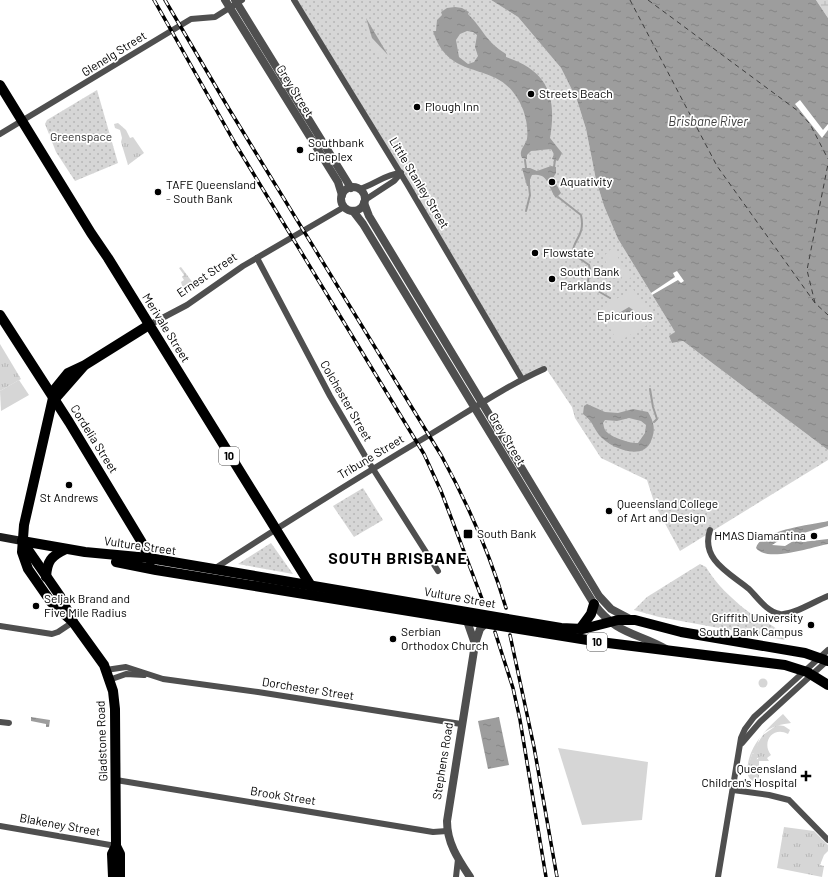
<svg xmlns="http://www.w3.org/2000/svg" width="828" height="877" font-family="Barlow,sans-serif">
<defs>
<pattern id="grass-tufts" width="24" height="20" patternUnits="userSpaceOnUse"><rect width="24" height="20" fill="#d6d6d6"/><path d="M3 7l-1-3M5 7V3M7 7l1-3M15 17l-1-3M17 17v-4M19 17l1-3" fill="none" stroke="#b6b6b6"/></pattern>
<pattern id="wetland-marsh" width="20" height="14" patternUnits="userSpaceOnUse"><rect width="20" height="14" fill="#d6d6d6"/><path d="M1 5h8M5 5V1M11 12h8M15 12V8" fill="none" stroke="#b6b6b6"/></pattern>
<pattern id="park-dots" width="8" height="8" patternUnits="userSpaceOnUse"><rect width="8" height="8" fill="#d6d6d6"/><path d="M2 2h.1M6 6h.1" fill="none" stroke="#b6b6b6" stroke-width="1.8" stroke-linecap="round"/></pattern>
<pattern id="water-ripples" width="26" height="14" patternUnits="userSpaceOnUse"><rect width="26" height="14" fill="#9d9d9d"/><path d="M2 4q2-2 4 0t4 0M15 11q2-2 4 0t4 0" fill="none" stroke="#858585"/></pattern>
</defs>
<rect width="100%" height="100%" fill="#fff"/>
<!-- grass -->
<g fill="url(#grass-tufts)">
<path d="M118 123 126 130 130 138 133 137 144 153 128 165 121 142 122 138 120 130 115 128 114 124Z"/>
<path d="M181 267 193 283 183 289 181 282 184 280 182 277 184 275 179 268Z"/>
<path d="M0 344 21 379 0 391Z"/>
<circle cx="763" cy="683" r="4.5"/>
<path d="M777 725 784 726 790 730 788 734C773 726 761 742 771 755L767 758H757L756 773 759 775V783C742 780 748 767 752 754H753L758 746 757 744 763 735Z"/>
<path d="M784 827 814 831 828 845V851L824 855 820 865 824 866 822 877 777 868Z"/>
</g>
<!-- wetland -->
<path fill="url(#wetland-marsh)" d="M816 0H828V18Z"/>
<!-- park -->
<g fill="url(#park-dots)">
<path d="M294 0H491L518 17 561 68 577 100 586 129 596 180 604 206 618 239 675 332 672 343 683 341 828 450V460L680 551 655 505 647 480 601 458 575 418 572 407 545 367 522 379Z"/>
<path d="M97 90 118 163 75 181 56 152 45 124 47 120Z"/>
<path d="M363 488 383 520 354 537 333 506Z"/>
<path d="M271 543 293 574 238 564Z"/>
<path d="M700 564 706 567C716 584 731 598 746 610 757 619 781 626 785 640L659 617 634 610 647 597Z"/>
</g>
<!-- garden -->
<g fill="#d6d6d6">
<path d="M367 22 372 38 388 55 384 57C373 53 364 34 367 22Z"/>
<path d="M612 248 631 278 625 281H620L624 274 620 270 608 269 604 256Z"/>
<path d="M633 289 649 312 647 325 618 342 602 315 603 307Z"/>
<path d="M19 380 29 395 1 411 0 391Z"/>
<path d="M783 714 791 723C782 724 763 727 758 742 757 745 759 748 758 751L752 754 747 772C748 746 765 730 783 714Z"/>
<path d="M558 748 648 762 642 820 582 825Z"/>
<path d="M761 756 767 758 769 761H759V775L754 769 753 763Z"/>
</g>
<!-- water -->
<g fill="url(#water-ripples)" fill-rule="evenodd">
<path d="M491 0H816L828 18V450L683 341 672 343 669 336 675 332 618 239 604 206 596 180 586 129 577 100 561 68 518 17Z"/>
<path d="M455 7 462 8 469 12 468 14C484 30 485 41 506 54V57C548 71 557 96 550 138L562 153 558 161 552 159 554 154 551 149 531 151 527 155V159L522 158C518 151 525 146 527 139 529 123 523 104 513 92 490 62 448 80 433 31H436L437 20 442 15 441 12 447 8ZM467 31 473 32 477 35 475 47 478 56 474 62 468 64 459 57 456 40 460 34Z"/>
<path d="M366 18 388 55 372 38Z"/>
<path d="M551 166 556 167V173L553 178 561 193 556 198C548 188 549 172 532 175L530 179V186H527L522 168H530L537 171Z"/>
<path d="M629 307 633 310V314L623 320 620 319 619 313Z"/>
<path d="M587 404 605 412 618 413 633 409 648 412C654 422 656 430 651 441 643 462 610 448 599 435 592 425 593 422 583 414L584 406ZM629 418 641 421 646 425 645 433 638 443C631 444 611 437 607 432 604 430 604 426 603 423L605 420 617 421Z"/>
<path d="M828 521V526L800 534 802 542 828 539V544C812 547 767 563 756 548 760 530 811 525 828 521ZM783 538 795 540 785 546 772 545Z"/>
<path d="M31 717 50 720 49 727H46V724L31 721Z"/>
<path d="M499 717 509 765 488 769 478 721Z"/>
</g>
<!-- pier -->
<g fill="#fff">
<path d="M800 100 823 130 828 124V130L822 138 795 104Z"/>
<path d="M677 271 684 281 681 283 678 280 652 295 651 293 675 277 673 273Z"/>
</g>
<g fill="none" stroke-linecap="round" stroke-linejoin="round">
<!-- stream -->
<g stroke="#9d9d9d" stroke-width="2">
<path d="M525 160 526 168"/>
<path d="M554 167 555 160"/>
<path d="M558 197 581 215C586 237 571 241 573 254L589 265 590 269 588 281 591 287 610 298"/>
<path d="M526 211 530 195 529 186"/>
<path d="M650 389 653 407 657 419 654 422"/>
</g>
<!-- ferry -->
<g stroke="#3e3e3e" stroke-width="1" stroke-dasharray="5 4" stroke-linecap="butt">
<path d="M630 0 717 166 815 303 828 315"/>
<path d="M648 0 798 111 810 124 828 159"/>
<path d="M815 303 807 270 828 164"/>
</g>
<!-- minor -->
<g stroke="#4f4f4f" stroke-width="6">
<path d="M294 0 407 184 522 379"/>
<path d="M0 134 191 19 215 17 242 0"/>
<path d="M359 189C374 185 385 174 401 173"/>
<path d="M365 200 394 181 401 173"/>
<path d="M257 258 330 396 368 461 438 571"/>
<path d="M149 325 187 305 243 266 344 207"/>
<path d="M710 530C700 560 731 574 749 589 758 598 766 611 780 614 792 616 815 601 828 596"/>
<path d="M214 569C285 523 357 478 431 434 468 412 504 387 544 369"/>
<path d="M0 626 52 634 58 632 73 622"/>
<path d="M106 670 126 667 163 679 258 692 461 724"/>
<path d="M109 680 126 674 144 675"/>
<path d="M0 722 9 723"/>
<path d="M742 743 760 722 828 660"/>
<path d="M116 780 433 832 447 831"/>
<path d="M733 790 769 795 789 800 828 840"/>
<path d="M0 826 116 846"/>
<path d="M456 877 458 859"/>
<path d="M718 877 741 738 745 729 754 717 828 650"/>
</g>
<!-- tertiary -->
<g stroke="#4f4f4f" stroke-width="8">
<path d="M225 0 338 182 342 195"/>
<path d="M235 0 351 188"/>
<circle cx="353" cy="199" r="12"/>
<path d="M364 203 369 216 599 596 611 609 630 619"/>
<path d="M353 211 363 224 594 604C617 635 636 632 666 649"/>
<path d="M467 621 475 644"/>
<path d="M470 877C458 859 447 843 447 821L475 644 480 629 485 624"/>
</g>
<!-- secondary -->
<path stroke="#1c1c1c" stroke-width="8" d="M0 537 22 541"/>
<!-- primary -->
<g stroke="#000" stroke-width="10">
<path d="M0 85 91 233 108 258 311 586"/>
<path d="M0 315 69 422 141 541 151 561"/>
<path d="M54 400 83 367"/>
<path d="M22 541 85 552 149 558 561 628 583 629 618 620H635L681 632 805 653 828 661"/>
<path d="M22 541 60 596 73 622 104 665 113 691 115 709 116 846 112 854 113 877"/>
<path d="M116 562 156 570 600 642 785 665 807 672 828 685"/>
<path d="M46 577C47 561 51 556 66 549"/>
<path d="M73 622 51 602 28 569 22 552 24 525 55 389 68 373 85 365 149 325"/>
<path d="M580 629 591 614 594 604"/>
<path d="M116 846 120 854V877"/>
</g>
<defs>
<g id="rail">
<path d="M154 0 236 145 424 454 441 491 484 604"/>
<path d="M165 0 229 109 441 455C468 504 490 554 506 608"/>
<path d="M495 632 513 688 520 720 546 877"/>
<path d="M510 635 534 747 557 877"/>
</g>
</defs>
<!-- rail casing -->
<use href="#rail" stroke="#000" stroke-width="3.5"/>
<!-- rail -->
<use href="#rail" stroke="#fff" stroke-width="2" stroke-dasharray="6" stroke-linecap="butt"/>
</g>
<!-- markers -->
<g fill="#000" stroke="#fff" stroke-width="1.5">
<circle cx="531" cy="94" r="4"/>
<circle cx="417" cy="107" r="4"/>
<circle cx="300" cy="150" r="4"/>
<circle cx="552" cy="182" r="4"/>
<circle cx="158" cy="192" r="4"/>
<circle cx="535" cy="253" r="4"/>
<circle cx="552" cy="279" r="4"/>
<circle cx="69" cy="485" r="4"/>
<circle cx="609" cy="511" r="4"/>
<rect x="463" y="529" width="10" height="10" rx="2"/>
<circle cx="814" cy="536" r="4"/>
<circle cx="36" cy="606" r="4"/>
<circle cx="811" cy="625" r="4"/>
<circle cx="393" cy="639" r="4"/>
<path d="M804 770h4v4h4v4h-4v4h-4v-4h-4v-4h4z"/>
</g>
<g text-anchor="middle" stroke-width="3.5" stroke-linejoin="round" paint-order="stroke">
<!-- shield labels -->
<g fill="#fff" stroke="#4c4c4c" stroke-width="1">
<rect x="219" y="447" width="20" height="18" rx="3"/>
<rect x="587" y="633" width="20" height="18" rx="3"/>
</g>
<g font-size="11" font-weight="bold" fill="#000">
<text x="229" y="460">10</text>
<text x="597" y="646">10</text>
</g>
<!-- street labels -->
<g font-size="12" fill="#000" stroke="#fff">
<text transform="translate(114 54) rotate(-32)" y="4">Glenelg Street</text>
<text transform="translate(295 91) rotate(58)" y="4">Grey Street</text>
<text transform="translate(419 183) rotate(59)" y="4">Little Stanley Street</text>
<text transform="translate(207 275) rotate(-34)" y="4">Ernest Street</text>
<text transform="translate(166 328) rotate(58)" y="4">Merivale Street</text>
<text transform="translate(346 401) rotate(60)" y="4">Colchester Street</text>
<text transform="translate(94 439) rotate(58)" y="4">Cordelia Street</text>
<text transform="translate(507 439) rotate(59)" y="4">Grey Street</text>
<text transform="translate(371 457) rotate(-31)" y="4">Tribune Street</text>
<text transform="translate(140 546) rotate(8)" y="4">Vulture Street</text>
<text transform="translate(460 598) rotate(10)" y="4">Vulture Street</text>
<text transform="translate(308 689) rotate(9)" y="4">Dorchester Street</text>
<text transform="translate(102 741) rotate(-92)" y="4">Gladstone Road</text>
<text transform="translate(443 761) rotate(-81)" y="4">Stephens Road</text>
<text transform="translate(283 796) rotate(9)" y="4">Brook Street</text>
<text transform="translate(60 825) rotate(10)" y="4">Blakeney Street</text>
</g>
<!-- poi labels -->
<g font-size="12" fill="#000" stroke="#fff" text-anchor="start">
<text x="539" y="98">Streets Beach</text>
<text x="425" y="111">Plough Inn</text>
<text x="308" y="147">Southbank<tspan x="308" dy="14">Cineplex</tspan></text>
<text x="560" y="186">Aquativity</text>
<text x="166" y="189">TAFE Queensland<tspan x="166" dy="14">- South Bank</tspan></text>
<text x="543" y="257">Flowstate</text>
<text x="560" y="276">South Bank<tspan x="560" dy="14">Parklands</tspan></text>
<text x="69" y="502" text-anchor="middle">St Andrews</text>
<text x="617" y="508">Queensland College<tspan x="617" dy="14">of Art and Design</tspan></text>
<text x="477" y="538">South Bank</text>
<text x="806" y="540" text-anchor="end">HMAS Diamantina</text>
<text x="44" y="603">Seljak Brand and<tspan x="44" dy="14">Five Mile Radius</tspan></text>
<text x="803" y="622" text-anchor="end">Griffith University<tspan x="803" dy="14">South Bank Campus</tspan></text>
<text x="401" y="636">Serbian<tspan x="401" dy="14">Orthodox Church</tspan></text>
<text x="797" y="773" text-anchor="end">Queensland<tspan x="797" dy="14">Children's Hospital</tspan></text>
</g>
<!-- park labels -->
<g font-size="12" fill="#2d2d2d" stroke="#fff">
<text x="81" y="141">Greenspace</text>
<text x="625" y="320">Epicurious</text>
</g>
<!-- water labels -->
<g font-size="13" font-style="italic" fill="#3e3e3e" stroke="#fff">
<text x="708" y="126">Brisbane River</text>
</g>
<!-- district labels -->
<g font-size="16" font-weight="bold" letter-spacing="1" fill="#000" stroke="#fff">
<text x="398" y="564">SOUTH BRISBANE</text>
</g>
</g>
</svg>
